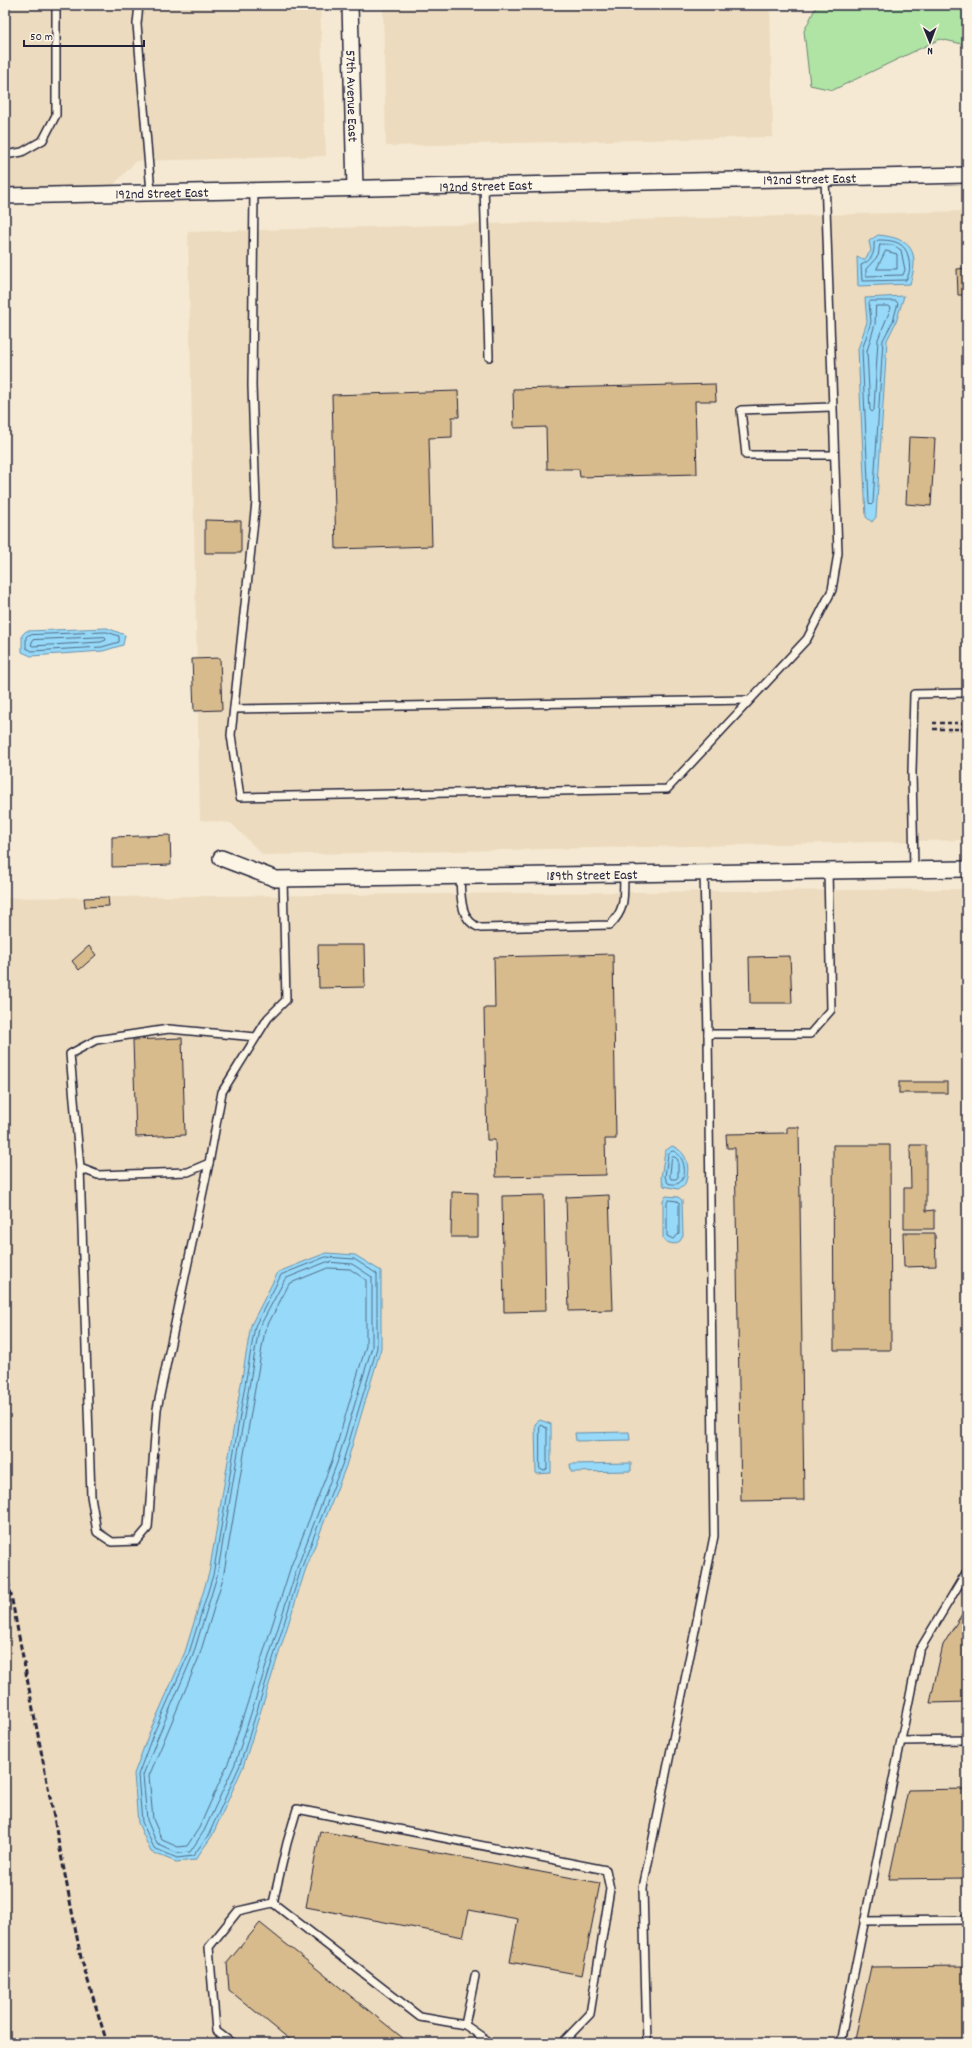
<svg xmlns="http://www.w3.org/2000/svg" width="972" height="2048" font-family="Dekko,sans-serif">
<rect width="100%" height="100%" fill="#f5e9d3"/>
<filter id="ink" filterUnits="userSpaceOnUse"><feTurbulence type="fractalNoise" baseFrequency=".025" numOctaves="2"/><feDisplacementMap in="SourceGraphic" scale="8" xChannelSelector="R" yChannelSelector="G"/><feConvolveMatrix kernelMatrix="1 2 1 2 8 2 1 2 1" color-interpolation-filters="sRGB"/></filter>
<g filter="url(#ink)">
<!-- built -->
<g fill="#ecdbbe">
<path d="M5 5H320L326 156 136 161 106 193 5 197Z"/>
<path d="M383 5H770L773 137 386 146Z"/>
<path d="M967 211V840L263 855 231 823 200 820 188 232Z"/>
<path d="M967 889V2043H5V898Z"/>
</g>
<!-- green -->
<path fill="#b0e4a5" stroke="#698370" d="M817 5H967V45L940 39 833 90 810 85 804 31Z"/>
<!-- water -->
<g fill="#96d9f8" stroke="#6890ac">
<path d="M878 235C912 238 920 252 910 284L858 286 857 257 864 260 871 251 869 241Z"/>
<path d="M904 296 896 322 887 340 876 517 872 522 866 517 858 349 867 322 865 298Z"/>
<path d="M107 628 125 635 123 645 103 651 31 656 22 652V635L26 631Z"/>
<path d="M672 1146C689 1152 691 1171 684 1186L678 1189 664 1186 661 1178 665 1151Z"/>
<path d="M666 1196 678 1197 682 1200 683 1236 680 1241 674 1244 666 1242 663 1238V1201Z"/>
<path d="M326 1253 355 1255 381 1271V1348L346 1466 305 1571 243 1767 212 1836 195 1860 176 1862 151 1852 138 1823 134 1774 148 1736 185 1652 209 1573 251 1325 278 1272Z"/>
<path d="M540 1420 551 1424V1473L536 1474 535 1424Z"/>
<path d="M629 1432 630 1440 576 1441 575 1433Z"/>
<path d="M631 1463V1471L571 1472 570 1464Z"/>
</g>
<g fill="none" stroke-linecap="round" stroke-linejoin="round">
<!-- shore -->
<g stroke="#506b87" stroke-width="1">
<path d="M879 240C895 240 907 243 909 261 910 268 910 273 906 280L862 281 861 265C871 261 875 254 874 243Z"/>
<path d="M880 245H893L901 250 905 270 903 275 866 276V269L878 256Z"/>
<path d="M886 251 897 254V269H877Z"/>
<path d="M871 301H896L898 303 893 321 883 340 873 503 871 505 869 503 862 350 871 322 869 303Z"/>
<path d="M876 306H889L891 308 878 339 874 410 872 412 870 410 867 351 875 324Z"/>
<path d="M107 632 119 636V642L102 647 32 651 26 648V637L28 635Z"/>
<path d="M105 637 106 640 101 642 33 646 31 645 33 640Z"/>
<path d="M673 1151C688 1155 690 1191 668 1183L665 1177 668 1154Z"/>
<path d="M672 1157H675L678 1160V1177L676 1179H671L670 1177Z"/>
<path d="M669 1200 677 1201 679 1203V1234L673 1239 667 1236V1203Z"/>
<path d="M326 1257 354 1259 377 1274V1348L342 1465 301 1569 240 1765 209 1834 193 1856 177 1858 154 1848 142 1822 138 1775 152 1737 189 1653 213 1575 255 1326 281 1275Z"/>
<path d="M327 1262 352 1264 372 1277V1347L337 1463 297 1568 235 1764 204 1831 190 1852 177 1853 157 1844 147 1820 143 1775 157 1739 193 1655 217 1576 259 1328 285 1279Z"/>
<path d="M328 1268 350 1269 366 1280V1346L332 1461 291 1566 229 1761 199 1828 187 1846 178 1847 162 1840 153 1819 149 1776 199 1657 223 1578 265 1330 289 1284Z"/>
<path d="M540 1425 547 1428V1469L544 1471 540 1469Z"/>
</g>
</g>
<!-- building -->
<g fill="#d8bb8d" stroke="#22223b">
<path d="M967 268V295H958L957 269Z"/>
<path d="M715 384 716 401H695L697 474 580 477 579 469H547L546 427 514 428 513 389Z"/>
<path d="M458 391 459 417H452V437L429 438 432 546 336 549 332 395Z"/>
<path d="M909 437 935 438 931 506 906 504Z"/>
<path d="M205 520 241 521V553H205Z"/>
<path d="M220 658 222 710 194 711 192 659Z"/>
<path d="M170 835 171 865 112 867V837Z"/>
<path d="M108 897 109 906 85 907 84 898Z"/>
<path d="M318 945H364L365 987 319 988Z"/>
<path d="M89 946 96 955 79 970 72 961Z"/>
<path d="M613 954 616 1139H605L606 1175 496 1177 495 1140H487L484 1008H495L494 957Z"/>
<path d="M790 956 792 1003H750L749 957Z"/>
<path d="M182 1038 185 1135 136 1137 133 1040Z"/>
<rect x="899" y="1082" width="48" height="11"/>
<path d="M787 1127H799L804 1500 741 1501 735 1148H727L726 1134 787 1133Z"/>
<path d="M833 1145H890L891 1350H834Z"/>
<path d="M910 1145H926V1211L934 1210V1229H904V1188H911Z"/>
<path d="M452 1192 478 1193V1237H451Z"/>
<path d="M544 1195 546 1311 504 1312 502 1196Z"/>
<path d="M609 1195 613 1310 569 1311 566 1197Z"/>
<path d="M903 1233H935L936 1266 904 1267Z"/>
<path d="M962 1614H967V1702L930 1703 943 1645Z"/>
<path d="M967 1789V1878L889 1879 908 1790Z"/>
<path d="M320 1831 600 1883 582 1975 510 1962 518 1919 469 1910 463 1937 306 1907Z"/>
<path d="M260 1923 409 2043H294L229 1990 227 1963Z"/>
<path d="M967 1966V2043H854L871 1967Z"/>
</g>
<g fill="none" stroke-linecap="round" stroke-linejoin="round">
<defs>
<g id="lane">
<path d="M139 5 137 24 151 192"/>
<path d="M5 155 22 152 43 140 56 115V5"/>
<path d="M484 185 489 357"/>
<path d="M254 190 252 386 256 502 231 735 240 797 667 789 807 639 832 590 838 553 825 178"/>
<path d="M832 407 741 410 746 455H834"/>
<path d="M234 709 749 700"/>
<path d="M914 870 912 772 914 694 967 693"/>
<path d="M704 873 708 1034H810L831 1010 828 871"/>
<path d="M460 876C461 894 459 922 481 928L610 925C627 908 623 896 624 874"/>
<path d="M256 1037 169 1029 96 1040 70 1054 80 1168 98 1175 188 1172 209 1163 222 1092 268 1018 286 1000 283 879"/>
<path d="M80 1168 91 1496 97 1532 112 1542 137 1541 148 1528 157 1409 209 1163"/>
<path d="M901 1741 967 1740"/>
<path d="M864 1921 967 1920"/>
<path d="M465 2025 475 1976"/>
<path d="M232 2043 216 2031 209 1947 238 1911 273 1903"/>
<path d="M491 2043 465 2025 420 2017 273 1903 287 1843 297 1809 606 1870 610 1889 590 2014 562 2043"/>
<path d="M647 2043 643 1888 714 1536 708 1034"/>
<path d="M840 2043 919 1651 967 1571"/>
</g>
<g id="street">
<path id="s1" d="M350 5 355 188"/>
<path id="s2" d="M5 196 967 175"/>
<path id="s3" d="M221 858 276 879 967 869"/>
</g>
</defs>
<!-- lane casing -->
<use href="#lane" stroke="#22223b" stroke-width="10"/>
<!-- street casing -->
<use href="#street" stroke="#22223b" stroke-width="18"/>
<!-- path -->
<g stroke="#22223b" stroke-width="2.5" stroke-dasharray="4 3" stroke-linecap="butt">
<path d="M933 723H967"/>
<path d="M933 729H967"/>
</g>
<!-- lane -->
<use href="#lane" stroke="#fcf5e5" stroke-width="7"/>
<!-- street -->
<use href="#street" stroke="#fcf5e5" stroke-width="15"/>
<!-- rail -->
<g stroke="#22223b" stroke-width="3" stroke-dasharray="6 3" stroke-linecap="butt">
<path d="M5 1564 81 1958 107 2043"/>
<path d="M5 2032 8 2043"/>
</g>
</g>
</g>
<g text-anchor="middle" stroke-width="3" stroke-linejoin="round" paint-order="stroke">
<!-- street labels -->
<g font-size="14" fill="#22223b" stroke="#fcf5e5">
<text dy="5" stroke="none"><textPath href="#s1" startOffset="91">57th Avenue East</textPath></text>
<text dy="5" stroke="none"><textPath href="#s2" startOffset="805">192nd Street East</textPath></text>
<text dy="5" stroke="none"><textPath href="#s2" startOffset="481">192nd Street East</textPath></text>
<text dy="5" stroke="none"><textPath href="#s2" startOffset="157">192nd Street East</textPath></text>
<text dy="5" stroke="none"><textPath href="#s3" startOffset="375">189th Street East</textPath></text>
</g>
</g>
<!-- margin -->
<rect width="972" height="2048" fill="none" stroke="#fcf5e5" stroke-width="20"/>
<rect x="10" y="10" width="952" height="2028" fill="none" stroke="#22223b" stroke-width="1.5" filter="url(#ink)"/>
<!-- north arrow -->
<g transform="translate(930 42) rotate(179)" stroke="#fcf5e5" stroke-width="3" paint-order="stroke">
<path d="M0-3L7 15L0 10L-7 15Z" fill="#22223b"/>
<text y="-6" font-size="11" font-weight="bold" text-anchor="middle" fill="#22223b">N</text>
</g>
<!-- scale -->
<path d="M24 40v6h120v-6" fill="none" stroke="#22223b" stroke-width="2"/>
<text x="30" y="40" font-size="12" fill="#22223b" stroke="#fcf5e5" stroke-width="3" paint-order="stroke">50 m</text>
</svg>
